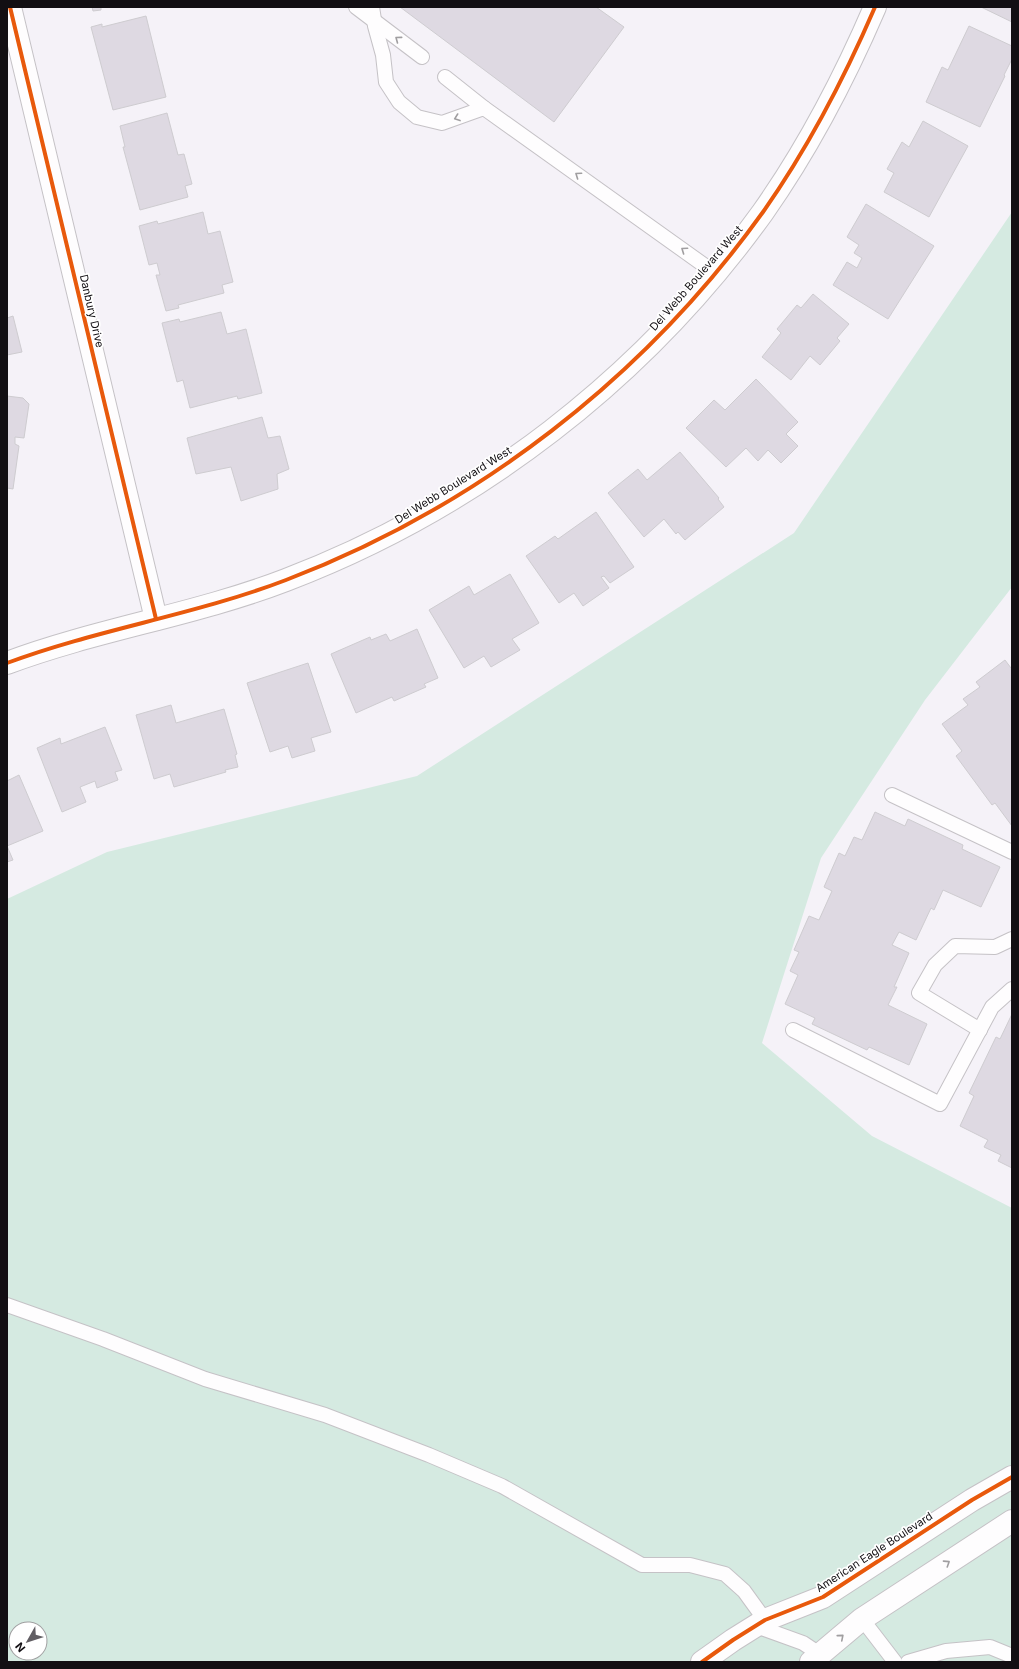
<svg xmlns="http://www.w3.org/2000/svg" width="1019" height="1669" font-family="Inter,sans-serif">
<rect width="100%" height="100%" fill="#f5f2f8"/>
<!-- green -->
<path fill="#d5eae1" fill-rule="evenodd" d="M1012 212V587L925 700 821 858 762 1043 872 1136 1012 1208V1662H7V899L107 852 417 776 794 533ZM16 1629H40V1653H16Z"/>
<!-- building -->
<g fill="#ded9e2" stroke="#ceccd0">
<path d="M92 7H101V10L93 11Z"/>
<path d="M400 7H596L624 27 554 122Z"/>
<path d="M981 7H1012V22Z"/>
<path d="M146 16 166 97 113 110 91 27 102 24V27Z"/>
<path d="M969 26 1012 46V59L1004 75 1005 76 980 127 926 102 942 67 948 70Z"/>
<path d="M167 113 178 155 184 154 192 184 185 186 188 197 140 210 123 147H125L120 126Z"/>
<path d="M923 121 968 146 929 217 884 192 894 173 887 169 902 142 909 147Z"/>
<path d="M866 204 934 246 888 319 833 285 847 262 857 268 862 258 854 253 859 245 847 237Z"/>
<path d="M203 212 208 234 220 231 233 282 222 285 224 293 178 305 179 308 166 311 156 275H160L157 263 149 265 139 226 157 221 158 224Z"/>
<path d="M813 294 849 324 837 338 840 341 820 365 810 356 791 380 762 357 781 333 777 329 797 305 801 308Z"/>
<path d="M221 312 227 334 246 329 262 393 238 399 237 396 190 408 183 380 177 382 162 323 179 319 180 322Z"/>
<path d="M13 316 22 352 7 355V318Z"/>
<path d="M756 379 798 422 786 434 798 446 781 463 768 450 758 461 746 448 726 467 686 428 714 400 725 410Z"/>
<path d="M7 396 23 398 29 404 24 438 15 437V444L19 446 13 489 7 488Z"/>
<path d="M262 417 268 438 280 436 289 469 277 474 278 489 241 501 231 467 196 474 187 438Z"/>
<path d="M680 452 719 498 718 499 724 507 685 540 678 532 676 534 664 519 644 537 608 493 638 469 647 480Z"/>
<path d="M596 512 634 567 610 583 604 576 601 577 609 588 583 606 574 593 559 603 526 556 555 536 558 539Z"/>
<path d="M510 574 539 623 512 639 520 650 491 667 484 656 464 668 429 610 469 586 474 595Z"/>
<path d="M417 629 438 678 424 684 426 687 394 701 392 697 356 713 331 654 370 637 371 640 386 634 390 641Z"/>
<path d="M1005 660 1011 668 1012 667V826L995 803 992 805 956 756 962 751 942 724 968 705 963 699 980 687 976 682Z"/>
<path d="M308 663 331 732 311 738 315 751 292 758 288 746 270 752 247 683Z"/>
<path d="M171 705 176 723 224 709 237 754 235 755 238 767 225 770 226 772 174 787 170 774 154 779 136 715Z"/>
<path d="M105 727 122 770 115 772 118 780 97 788 95 781 80 787 86 802 62 812 37 748 60 738 61 744Z"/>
<path d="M19 775 43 831 7 846 13 860 7 862V781Z"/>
<path d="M875 812 905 826 908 819 963 845 962 849 1000 867 981 907 943 890 934 910 931 908 916 940 899 932 892 945 909 953 894 987H897L888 1005 927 1024 909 1065 869 1047 867 1050 812 1024 815 1018 785 1004 798 975 790 971 799 952 794 950 809 916 819 920 832 891 824 887 839 853 845 856 854 837 862 840Z"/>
<path d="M1012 1014V1168L998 1161 1001 1155 984 1147 988 1140 960 1126 974 1096 969 1093 996 1037 1000 1039Z"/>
</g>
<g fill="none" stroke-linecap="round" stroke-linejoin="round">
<defs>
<g id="lane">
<path d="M356 7 422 57"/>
<path d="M372 7 375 26 383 55 386 82 399 102 417 117 442 123 484 108 715 273"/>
<path d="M445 77 484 108"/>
<path d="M892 795 1012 852"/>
<path d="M793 1030 940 1104 992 1007 1012 989"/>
<path d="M980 1030 919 993 935 965 955 946 995 947 1012 939"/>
<path d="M7 1305 103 1339 205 1379 325 1415 429 1455 502 1486 642 1565H690L725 1574 744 1591 765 1620"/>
<path d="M862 1619 895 1662"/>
<path d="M756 1626 803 1643 821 1655"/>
<path d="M908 1662 946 1651 990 1647 1012 1656"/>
</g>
<g id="street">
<path d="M10 7 156 619"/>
<path d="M702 1662 733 1640 765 1620 823 1597 972 1500 1012 1477"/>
<path d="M811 1662 862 1619 1012 1521"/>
</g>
<path id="secondary" d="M7 663C98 629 195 615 286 580 477 507 644 378 763 212 808 148 844 79 875 7"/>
</defs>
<!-- lane casing -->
<use href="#lane" stroke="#c5c2c6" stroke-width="16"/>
<!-- street casing -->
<use href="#street" stroke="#c5c2c6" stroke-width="24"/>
<!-- secondary casing -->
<use href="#secondary" stroke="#c5c2c6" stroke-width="24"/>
<!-- lane -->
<use href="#lane" stroke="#fefdfe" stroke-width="14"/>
<!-- street -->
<use href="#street" stroke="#fefdfe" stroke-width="22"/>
<!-- secondary -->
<use href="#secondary" stroke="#fefdfe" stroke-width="22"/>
<defs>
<g id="cycleway">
<path d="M10 7 156 619"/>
<path d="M7 663C98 629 195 615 286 580 477 507 644 378 763 212 808 148 844 79 875 7"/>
<path d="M702 1662 733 1640 765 1620 823 1597 972 1500 1012 1477"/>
</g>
</defs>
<!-- cycleway casing -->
<use href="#cycleway" stroke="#fff" stroke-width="6"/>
<!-- cycleway -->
<use href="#cycleway" stroke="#e8590c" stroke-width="4"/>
</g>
<!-- one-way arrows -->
<defs><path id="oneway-chevron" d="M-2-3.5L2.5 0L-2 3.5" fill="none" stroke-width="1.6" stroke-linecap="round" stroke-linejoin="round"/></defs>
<g stroke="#a09ea0">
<use href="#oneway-chevron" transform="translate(398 39) rotate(-143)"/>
<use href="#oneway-chevron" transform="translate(457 118) rotate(160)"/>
<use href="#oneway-chevron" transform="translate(578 175) rotate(-145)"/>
<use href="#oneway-chevron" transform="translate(684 250) rotate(-145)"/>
<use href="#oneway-chevron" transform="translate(947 1563) rotate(-33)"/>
<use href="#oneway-chevron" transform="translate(841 1637) rotate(-41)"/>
</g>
<g text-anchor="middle" stroke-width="3.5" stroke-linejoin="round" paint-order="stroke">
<!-- street labels -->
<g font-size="11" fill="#120f13" stroke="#fff">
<text transform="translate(696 278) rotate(-49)" y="4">Del Webb Boulevard West</text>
<text transform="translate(92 311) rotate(77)" y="4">Danbury Drive</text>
<text transform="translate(453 485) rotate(-32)" y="4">Del Webb Boulevard West</text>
<text transform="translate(874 1552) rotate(-33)" y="4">American Eagle Boulevard</text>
</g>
</g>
<!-- border -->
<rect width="1019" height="1669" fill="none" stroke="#120f13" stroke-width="16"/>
<!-- north arrow -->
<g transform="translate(28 1641) rotate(231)"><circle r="19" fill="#ffffff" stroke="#a09fa1"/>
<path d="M0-3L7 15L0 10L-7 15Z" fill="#615e63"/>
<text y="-6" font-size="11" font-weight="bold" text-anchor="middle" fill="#120f13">N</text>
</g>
</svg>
